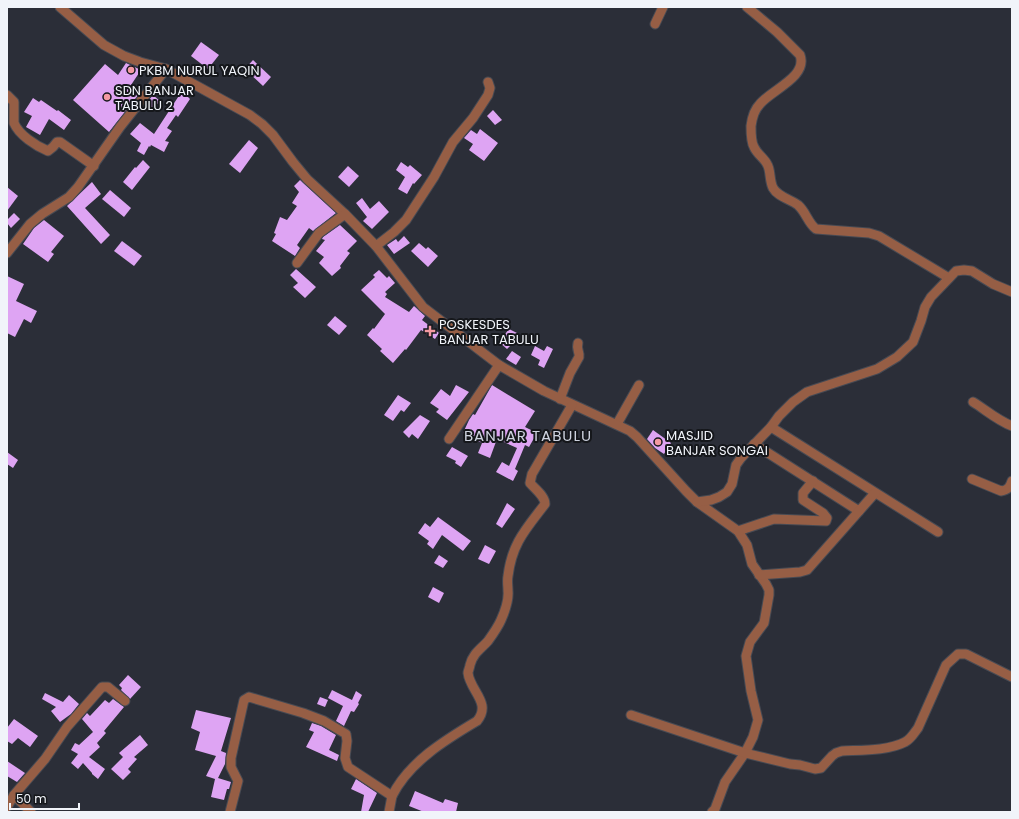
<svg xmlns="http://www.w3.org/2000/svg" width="1019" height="819" font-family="Poppins,sans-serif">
<rect width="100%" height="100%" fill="#2b2e38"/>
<!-- building -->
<g fill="#dea4f3">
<path d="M201 42 219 55 208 69 191 56Z"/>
<path d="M253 60 271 77 263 86 245 69Z"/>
<path d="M126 63 141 70 131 85 140 93 109 132 73 100 105 64 118 75Z"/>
<path d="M182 91 190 99 178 117 176 115 167 128 172 131 165 141 169 142 164 152 151 145 150 147 149 146 144 155 137 151 141 143 130 134 140 123 154 134Z"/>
<path d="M153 95 160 101 150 112 144 106Z"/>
<path d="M33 98 39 102 41 100 57 111 58 110 71 120 64 130 49 119 40 135 26 127 32 116 24 112Z"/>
<path d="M493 110 502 120 495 125 487 116Z"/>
<path d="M480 129 498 143 484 161 469 150 473 144 464 138 471 130 477 134Z"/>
<path d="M249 140 258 148 240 173 229 164Z"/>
<path d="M143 160 150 167 132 190 123 182 135 167 136 168Z"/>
<path d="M401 162 408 167 410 165 422 175 414 184 413 183 407 194 398 189 405 177 396 170Z"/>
<path d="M348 166 359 176 349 187 338 177Z"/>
<path d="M300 180 336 213 313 231 309 228 297 245 300 248 295 256 272 241 276 234 274 233 280 217 287 220 297 206 292 203 299 192 294 186Z"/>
<path d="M92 182 101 194 85 208 110 235 101 244 67 206Z"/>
<path d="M7 187 18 196 7 211Z"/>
<path d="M110 190 131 208 124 217 102 199Z"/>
<path d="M362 198 370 209 379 201 389 212 372 229 363 221 367 217 356 203Z"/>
<path d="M14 213 20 219 11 228 7 223V220Z"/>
<path d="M44 220 64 236 51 252 54 254 48 262 23 244 34 228Z"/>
<path d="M340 225 357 241 347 251 350 253 340 266 341 268 332 276 319 263 324 257 316 251 325 240 322 239 323 237Z"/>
<path d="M404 236 410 243 394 254 387 245 396 239 398 242Z"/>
<path d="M122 241 142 256 134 266 114 251Z"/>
<path d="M419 243 426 249 428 247 438 256 428 267 411 251Z"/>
<path d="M296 269 316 287 305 298 293 287 298 283 290 275Z"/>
<path d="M379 270 387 278 389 276 395 283 385 292 387 294 385 297 409 312 414 306 425 316 422 320 439 333 435 339 421 330 406 350 405 349 393 363 380 351 382 349 367 335 373 328 374 329 385 314 361 290 375 277 373 275Z"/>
<path d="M7 276 24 284 16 301 37 311 31 323 24 319 15 337 7 333Z"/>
<path d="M335 316 347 326 339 335 327 325Z"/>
<path d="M509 329 517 333 512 341 514 342 507 349 499 342Z"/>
<path d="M535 346 544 351 547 346 553 349 544 368 538 365 540 360 531 355Z"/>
<path d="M512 351 521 357 516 365 506 359Z"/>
<path d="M456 385 469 392 447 420 436 412 439 409 430 403 441 389 450 396Z"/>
<path d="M492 385 535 411 525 427 537 433 529 447 525 445 515 469 518 471 513 481 496 472 502 462 509 466 517 448 497 439 490 458 478 453 482 443 463 433 469 420 473 414 475 415Z"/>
<path d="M398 395 411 403 404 412 401 410 393 421 384 415Z"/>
<path d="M420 415 430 421 418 439 412 434 409 438 403 432Z"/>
<path d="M653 430 671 443 664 454 655 448 647 439Z"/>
<path d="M452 447 468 456 461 467 455 463 456 461 446 456Z"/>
<path d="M7 452 18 460 13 468 7 464Z"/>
<path d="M507 503 515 509 502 528 496 524Z"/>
<path d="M438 517 471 541 463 551 442 535 433 549 427 544 429 541 418 533 425 523 430 527Z"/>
<path d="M485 545 496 551 489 564 478 559Z"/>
<path d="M439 555 448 561 443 568 434 563Z"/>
<path d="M433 587 444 593 439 603 428 597Z"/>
<path d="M128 675 141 687 130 699 121 690 122 688 119 685Z"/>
<path d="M332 690 352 700 356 691 362 695 358 703 359 704 354 712 351 711 344 726 336 721 343 706 328 698Z"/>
<path d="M45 693 63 702 69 695 79 704 71 714 60 722 51 711 56 707 42 699Z"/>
<path d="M320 697 328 700 325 707 317 704Z"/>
<path d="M113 699 124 707 104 731 106 733 97 743 100 747 89 757 105 769 98 779 92 774V773L83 763 78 769 71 763 78 754 71 750 75 743 79 745 93 732 82 719 87 713 90 716 105 700 109 703Z"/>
<path d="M196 710 231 718 221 751 226 753 225 764 218 778 231 782 229 789H227L224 800 211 797 215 779 206 776 216 756 195 750 200 732 191 728Z"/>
<path d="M14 719 38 736 30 747 18 738 12 744 7 741V728Z"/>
<path d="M312 723 321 726 336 735 329 750 339 755 337 761 306 747 314 732 309 730Z"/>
<path d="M140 735 148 745 134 757 137 759 128 769 131 772 123 780 111 769 123 757 119 753Z"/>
<path d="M7 761 25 773 17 782 7 776Z"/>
<path d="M356 779 377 793 368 812H361L364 795 351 789Z"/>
<path d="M415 791 443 803 445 799 458 803 456 812H424L409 806Z"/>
</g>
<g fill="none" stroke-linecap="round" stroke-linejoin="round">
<defs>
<g id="minor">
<path d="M747 7 777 32 800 55C808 77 771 90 760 104 754 110 752 118 751 126 751 132 751 142 754 147 757 154 764 158 767 164 771 170 769 180 773 188 778 197 790 199 798 205 806 212 808 223 816 229L869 233 879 236 949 278"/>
<path d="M655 24 663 7"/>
<path d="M166 69 250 115 262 124 273 135 293 162 307 179 345 214"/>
<path d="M7 95 14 102V123C19 135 36 146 48 151L53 147 57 142H60L94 166"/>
<path d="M376 246 423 307 499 365"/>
<path d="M7 253 30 224 42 214 69 197 78 187 120 127 166 69 140 62 124 56 104 45 60 7"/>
<path d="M297 263 319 233 345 214 376 246 394 232 406 220 434 177 453 142 473 118 488 95 490 88 488 82"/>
<path d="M560 399 570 373 579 357C580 352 576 350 578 343"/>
<path d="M973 402C986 410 997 420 1012 426"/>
<path d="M617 424 639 385"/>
<path d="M771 427 938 532"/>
<path d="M449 439 499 365 544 391 630 431 637 437 686 491 697 502 738 531 747 545 752 564 766 584 769 590V595L764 623 750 642 746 656 751 691 758 720 753 737 745 753 725 782 715 809 712 812"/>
<path d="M754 444 859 511"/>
<path d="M972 479 1001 491C1008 490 1010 487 1012 481"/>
<path d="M697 502 711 500 719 497 727 492 732 484 736 465 741 458 771 427 779 416 793 402 807 392 877 369 897 357 913 342 921 321 925 307 931 297 956 271 964 270 972 271 993 284 1012 292"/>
<path d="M738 531 774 519 826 521 827 518 823 513 803 500V493L813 481"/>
<path d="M759 575 800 572 807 570 875 493"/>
<path d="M631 715 745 753 790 764 800 765 815 769 821 768 832 756 836 753 842 751C861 750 888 751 905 742 911 739 914 733 918 728L946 665 958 654H966L1012 677"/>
<path d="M14 795 45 759 67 727 102 687H108L125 701"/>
<path d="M392 796C409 762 445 740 477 721 492 703 470 691 468 673 468 671 470 667 470 665 473 653 481 649 488 641 493 634 498 627 501 620 505 611 509 601 508 591 508 586 507 581 508 576 512 543 526 529 545 504 545 496 535 489 530 483L532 474 572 405"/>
<path d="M7 807 14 795 31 812"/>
<path d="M230 812 238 781 231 767V758L244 700 249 697 303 713 324 721 346 734 347 741 345 758 348 767 392 796 389 812"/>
</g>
</defs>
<!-- minor casing -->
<use href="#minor" stroke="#474a53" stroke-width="11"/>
<!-- minor -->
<use href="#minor" stroke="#965e45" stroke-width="9"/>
</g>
<!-- markers -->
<g fill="#f49aa2" stroke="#15171b" stroke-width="1.5">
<circle cx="131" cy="70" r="4"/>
<circle cx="107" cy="97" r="4"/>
<path d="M428 325h4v4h4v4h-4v4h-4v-4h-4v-4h4z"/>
<circle cx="658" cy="442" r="4"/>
</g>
<g text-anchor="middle" stroke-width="4" stroke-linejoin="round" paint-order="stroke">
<!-- poi labels -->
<g font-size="13" fill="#f1f4fa" stroke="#15171b" text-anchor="start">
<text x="139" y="75">PKBM NURUL YAQIN</text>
<text x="115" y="95">SDN BANJAR<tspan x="115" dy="15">TABULU 2</tspan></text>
<text x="439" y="329">POSKESDES<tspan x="439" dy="15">BANJAR TABULU</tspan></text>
<text x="666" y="440">MASJID<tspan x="666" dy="15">BANJAR SONGAI</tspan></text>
</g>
<!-- quarter labels -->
<g font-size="15" letter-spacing="1" fill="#ced3df" stroke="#15171b">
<text x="528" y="441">BANJAR TABULU</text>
</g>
</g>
<!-- border -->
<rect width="1019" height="819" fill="none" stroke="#f1f4fa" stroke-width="16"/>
<!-- scale -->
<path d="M10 803v6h69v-6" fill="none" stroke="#f1f4fa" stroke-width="2"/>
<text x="16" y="803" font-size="12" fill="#f1f4fa" stroke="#15171b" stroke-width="3" paint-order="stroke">50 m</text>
</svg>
